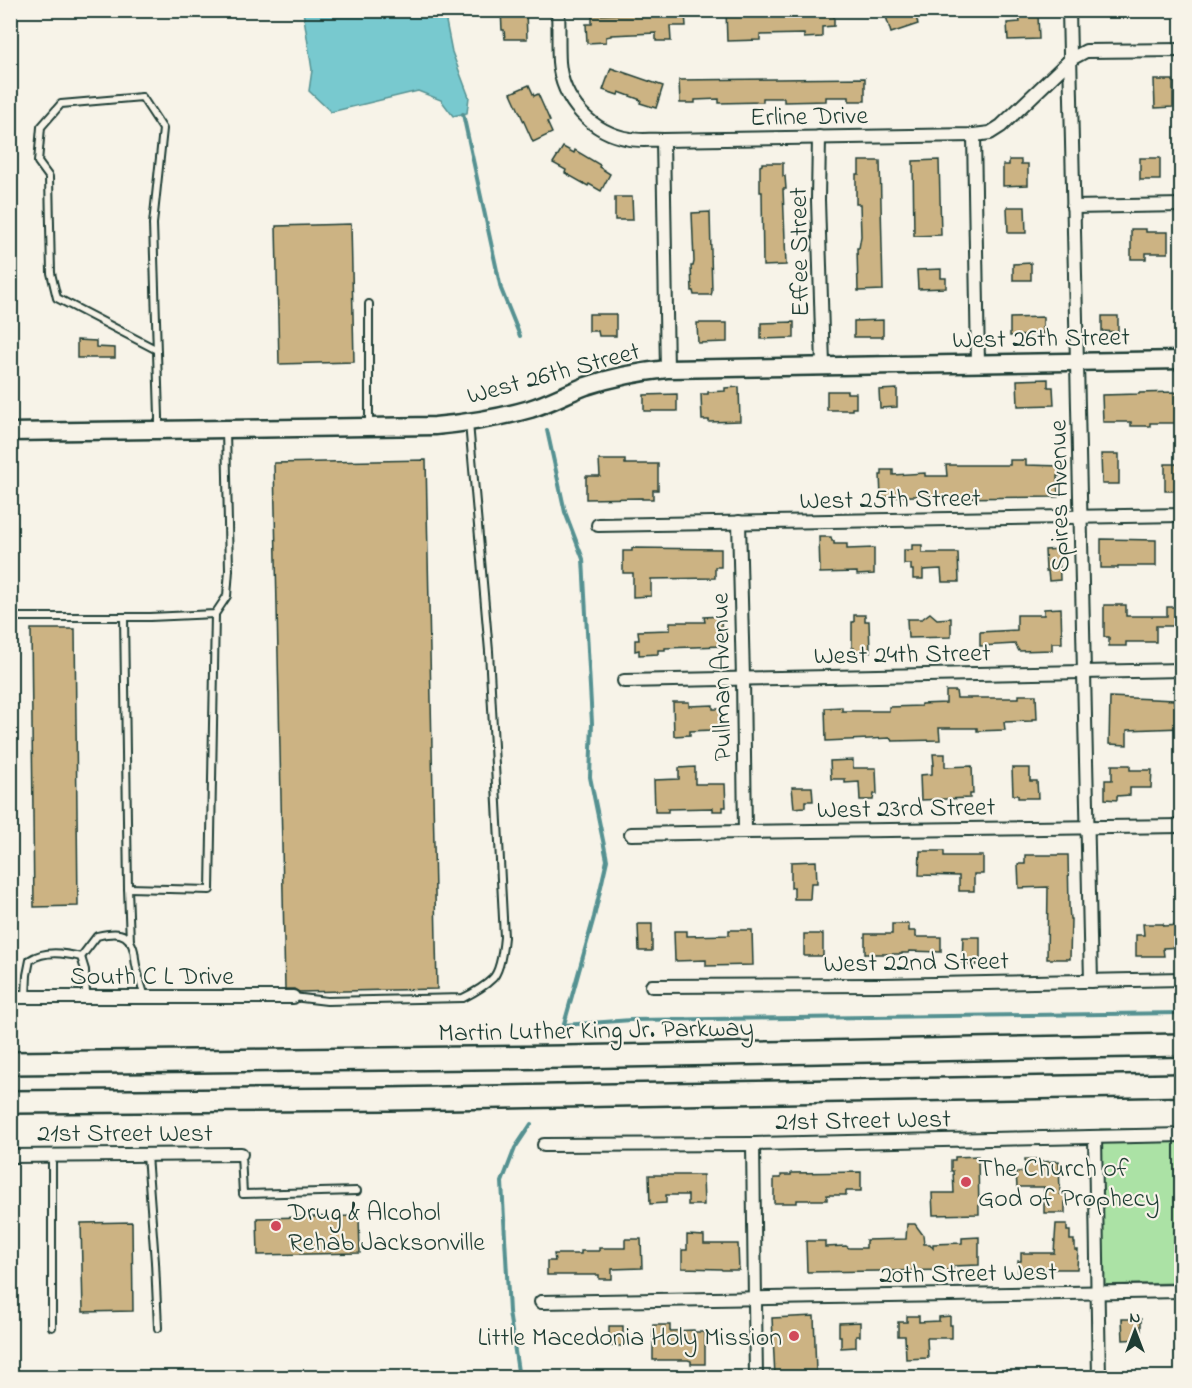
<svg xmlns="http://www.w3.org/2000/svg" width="1192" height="1388" font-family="'Indie Flower',sans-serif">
<rect width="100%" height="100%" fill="#f7f3e8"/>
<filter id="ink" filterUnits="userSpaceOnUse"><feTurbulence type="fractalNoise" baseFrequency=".0167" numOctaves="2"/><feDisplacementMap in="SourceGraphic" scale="12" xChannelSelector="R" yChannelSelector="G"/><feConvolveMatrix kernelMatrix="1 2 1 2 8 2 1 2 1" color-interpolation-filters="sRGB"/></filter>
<g filter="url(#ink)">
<!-- green -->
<path fill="#abe2a5" stroke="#65906c" stroke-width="1.5" d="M1100 1129H1181V1283L1102 1285Z"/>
<!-- water -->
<path fill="#78c9cf" stroke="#549191" stroke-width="1.5" d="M303 11H444L452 52 469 97 467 113 453 116 441 100 418 91 331 112 309 91 312 70Z"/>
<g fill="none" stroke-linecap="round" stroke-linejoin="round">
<!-- stream -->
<g stroke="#549191" stroke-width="4">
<path d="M463 114 501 289 520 336"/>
<path d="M547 430 565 512 583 559 592 723 590 777 607 860 594 917 563 1028"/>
<path d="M564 1025 631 1020 1182 1013"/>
<path d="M519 1378 509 1312 502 1182 515 1148 531 1124"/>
</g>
</g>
<!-- building -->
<g fill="#ccb383" stroke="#1f3d34" stroke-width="1.5">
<path d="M501 10H526L527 39H505L504 30H502Z"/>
<path d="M655 10H670V13H685L686 26H670L671 41H656V33L611 35V36L606 37V42L587 43 586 24H592V15L655 13Z"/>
<path d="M726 10 744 12 745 16 777 15V10H796V12L834 11V26L822 27V37L804 38V34L760 35V40L727 41Z"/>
<path d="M893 10H914L918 24 891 33 885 13Z"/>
<path d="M1038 15 1039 39 1008 40 1007 23 1020 22 1019 16Z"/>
<path d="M611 68 663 86 656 108 640 103 641 100 619 92 618 95 603 90Z"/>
<path d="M865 78V101H849V97H826V101L784 102V98H763V102L719 103V99L695 100V103H680L679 80Z"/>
<path d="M1154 80H1173V107L1155 108Z"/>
<path d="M529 85 534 96 538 94 550 121 547 122 552 133 533 142 511 93Z"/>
<path d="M563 147 574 153 575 150 600 165 599 167 610 174 601 191 589 184 588 186 565 173 566 170 553 163Z"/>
<rect x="1140" y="158" width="20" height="22"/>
<path d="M939 160 941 235 914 236 913 161Z"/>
<path d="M1009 160H1021V164H1028V185L1003 186V165H1009Z"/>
<path d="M859 161H880L883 290 858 291 857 248H859L861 236 860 204H856V174H859Z"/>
<path d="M762 163H783V176H785L786 189H783L786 265 763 266 762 192H760V166L762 165Z"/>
<path d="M615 197H632L633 220H615Z"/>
<path d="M1007 207H1025L1026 233H1008Z"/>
<path d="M710 212 712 292 711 295H694L693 291H692L691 266H693L694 262 692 213Z"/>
<path d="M351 224 354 362 279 364 276 226Z"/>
<path d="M1131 229H1146V232H1168V253H1146V259H1131Z"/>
<path d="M1031 263V280H1013V264Z"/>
<path d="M941 269V278H946V288L918 289 917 270Z"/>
<path d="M589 314H616V336H599L598 331H589Z"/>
<path d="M1102 316H1118V332L1102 331Z"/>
<path d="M1043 317V335L1010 336V318Z"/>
<path d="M883 320V337H854V321Z"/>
<path d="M794 322V338L761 339V323Z"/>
<path d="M697 323H727V342L698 343Z"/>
<path d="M77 340 96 341V347L115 348V358H77Z"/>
<path d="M1048 379V387H1053L1054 405 1018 406 1017 380Z"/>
<path d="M739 387 740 421 709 422V420H702L701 394H708V392L725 391V388Z"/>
<path d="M897 389V407L880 408 879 390Z"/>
<path d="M827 391H847V393H856V408H852V410H827Z"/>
<path d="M1175 392V393H1182V423H1150V426H1131V422H1103L1102 395 1139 394V393Z"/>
<path d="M677 394V411H644V395Z"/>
<path d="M1101 454H1119V484H1102Z"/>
<path d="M426 460 437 989 299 992 294 989H285L274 463Z"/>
<path d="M599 460H625V464H658V490H653V499H642V498L586 499V476H600Z"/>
<path d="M1010 460H1026V465L1061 466V476H1057L1058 497 947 498V495L881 497 880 475H882V470H893V475L925 473V476H947L946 465H1010Z"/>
<rect x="1165" y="464" width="13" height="27"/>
<path d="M819 537H831L832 541H834V544H847V549L874 548V574L857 575V572L820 573Z"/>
<path d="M1101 539 1156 540V566H1118V568H1101Z"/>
<path d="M912 545H922V553H958L959 582H942L941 569 923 570V579H913V570H911V564H904V550H912Z"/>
<path d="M632 548 721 549V567H715V578L651 579V596L633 597V573H623V551H632Z"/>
<path d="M1059 549 1060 580 1049 581 1048 571H1046L1045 550Z"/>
<path d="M1104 605H1126V616H1167V607H1182V626H1156V642H1126V646H1109V637H1104Z"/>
<path d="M1061 608 1062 643H1052V650L1019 651 1015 644 980 646V632L1017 630V615H1044V609Z"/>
<path d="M930 613 937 619 951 618V637L908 638 907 619H922Z"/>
<path d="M854 615H865V621H869L870 652H855L854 648H852V622H854Z"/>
<path d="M721 616 722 646 665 648V650H658V654L639 655V650L635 651V640H639L638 631 670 630V622H705L704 617Z"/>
<path d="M31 629H75L78 906 34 907Z"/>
<path d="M946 691H956L957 698H1019V695H1036L1037 719H1032V721L1004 722 1005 730 977 731V728H939L940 740 892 741 890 738 826 741 825 708 842 707V711H889V707L921 706V704L946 703Z"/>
<path d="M1110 697 1174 700V703H1182V728L1127 730V745L1109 744Z"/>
<path d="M673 702H689V706L713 705V709H721L722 726 712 727V730L690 731V735L674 736Z"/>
<path d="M933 754H945V767L972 766 973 794H970V798L921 800 920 775 932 774V765H934Z"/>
<path d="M853 760V768H876L877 794H874L873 800H860L859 782 845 783V779H831L830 761Z"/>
<path d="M1112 765H1130V770H1152L1151 788H1130V795L1117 796V800L1105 799V780H1112Z"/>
<path d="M695 767V784H725L726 807H723V811H713V808L668 809V812H655L654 780 679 779V768Z"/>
<path d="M1012 768H1030V781H1037L1038 798H1018V795H1013Z"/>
<path d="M792 787H812L813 801H805V807L794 808Z"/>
<path d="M920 851H944V856H983V874H974V891H959V876L919 875Z"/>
<path d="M1025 855H1068L1069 906 1070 919H1071L1070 959H1047L1048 887 1019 888 1018 864H1025Z"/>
<path d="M816 861 817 883H811L810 899H794V887L791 888V862Z"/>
<path d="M638 924H652V951H639Z"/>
<path d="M892 924H909V931H916V937H941V952L909 951V953H902V954H865V934H892Z"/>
<path d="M1143 924H1163V926L1182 925V947L1163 948 1164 956H1136V935H1144Z"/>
<path d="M729 930H752L753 965 706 966V960L675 961 674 931H687V936L729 935Z"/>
<rect x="804" y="934" width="19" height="22"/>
<path d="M963 937H980V960H977V965H962Z"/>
<path d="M978 1156 979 1214 933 1215 932 1193H954L953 1171H951V1160H955V1157Z"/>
<path d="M1025 1159H1039V1162L1059 1161 1060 1194H1065V1213H1044V1187H1017L1016 1172H1025Z"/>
<path d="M861 1172V1191H846V1195H827V1200H797V1203H774V1178H781V1175H791V1173Z"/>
<path d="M649 1175H703L704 1205H688V1195H666V1203L650 1204Z"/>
<path d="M359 1216 360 1253 258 1255 257 1218Z"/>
<path d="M132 1222 133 1311 83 1312 81 1223Z"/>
<path d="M907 1224H915L923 1235 924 1244H930L933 1248V1244L962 1243V1238L979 1237V1265L953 1266V1270L807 1272 806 1241H825V1247L846 1246 849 1248H866V1240L906 1239Z"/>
<path d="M1056 1224H1067V1231H1070V1240H1074V1243H1075V1250H1078L1077 1269H1044V1272H1018V1261H1021V1253H1054Z"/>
<path d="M687 1235 704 1236V1244H738L739 1270H722L721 1269 682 1268V1250H687Z"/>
<path d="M625 1239H641L642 1268 612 1269V1279H599V1275H547V1261H555L554 1254H581V1251H599V1248H625Z"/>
<path d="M814 1316 816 1372H804V1375L775 1376 772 1318Z"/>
<path d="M907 1316H919V1322L939 1321V1317L950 1316V1325H952V1338H927L928 1358 906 1359 905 1336H898V1322H907Z"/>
<path d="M1122 1319H1141V1339L1123 1340Z"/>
<path d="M860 1322V1336H856V1347L841 1348V1336H839V1323Z"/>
<path d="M653 1325H670V1331L694 1330V1332H705V1364H691V1361L688 1360H653Z"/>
<rect x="609" y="1326" width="14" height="20"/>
</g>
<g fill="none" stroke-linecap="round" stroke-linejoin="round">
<defs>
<g id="lane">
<path d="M369 304V427"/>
<path d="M157 350 57 298 51 273 49 177 38 162 41 127 61 104 142 97 163 129 153 224 159 416V430"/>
<path d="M10 617H150L215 614 227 596 229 570 226 430"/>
<path d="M124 617 128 888 130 942"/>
<path d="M128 888 210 890 215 614"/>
<path d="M81 957 97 936C114 932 129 930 134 951 135 956 135 961 136 965 138 976 142 987 145 997"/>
<path d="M26 997 27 975 30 960C45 950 64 953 81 957L85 970 86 997"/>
<path d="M293 997 327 1001 463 998C473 993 484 987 492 979 500 972 503 948 504 937L489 651 469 423"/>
<path d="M241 1154 243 1194 357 1191"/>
<path d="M147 1155 155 1262 158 1328"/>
<path d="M52 1327V1156"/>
</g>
<g id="street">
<path d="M558 10C559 28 558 45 559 62 562 101 592 133 630 139 641 141 653 139 663 140L974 135 990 133 1001 126 1071 59 1086 51 1182 50"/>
<path d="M1069 10 1091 981"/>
<path d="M974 135 978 364"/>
<path d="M819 137 818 200 823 366"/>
<path d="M663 140 667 369"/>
<path d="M1073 207 1182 205"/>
<path d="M739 522 743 678 745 832"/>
<path d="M598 525 1182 515"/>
<path d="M624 681 1182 670"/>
<path d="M631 834 745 832 1182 826"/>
<path d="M652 986 882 985 1182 979"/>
<path d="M10 997H293"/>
<path d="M1095 1137 1099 1378"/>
<path d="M753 1144 756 1378"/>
<path d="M544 1145 753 1144 1182 1135"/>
<path d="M10 1156 241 1154"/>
<path d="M541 1302 1182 1291"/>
</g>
<path id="secondary" d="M10 432 435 426C467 423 499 418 530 409 549 403 567 393 586 386 613 377 639 372 667 369L1182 360"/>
<g id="highway">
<path d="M10 1063 566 1057 1182 1045"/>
<path d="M10 1102 389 1099 1182 1085"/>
</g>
</defs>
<!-- lane casing -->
<use href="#lane" stroke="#1f3d34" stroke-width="10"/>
<!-- street casing -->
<use href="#street" stroke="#1f3d34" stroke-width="16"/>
<!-- secondary casing -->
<use href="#secondary" stroke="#1f3d34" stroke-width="21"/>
<!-- highway casing -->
<use href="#highway" stroke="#1f3d34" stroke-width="26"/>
<!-- lane -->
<use href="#lane" stroke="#f7f3e8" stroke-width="6"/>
<!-- street -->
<use href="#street" stroke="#f7f3e8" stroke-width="12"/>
<!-- secondary -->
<use href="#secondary" stroke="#f7f3e8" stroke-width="16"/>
<!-- highway -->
<use href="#highway" stroke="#f7f3e8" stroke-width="21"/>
</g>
</g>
<!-- markers -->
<g fill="#d1495b" stroke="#f7f3e8" stroke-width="2">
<circle cx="966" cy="1182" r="6"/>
<circle cx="276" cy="1226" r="6"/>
<circle cx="794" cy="1336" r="6"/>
</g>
<g text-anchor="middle" stroke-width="4.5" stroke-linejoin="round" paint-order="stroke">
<!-- street labels -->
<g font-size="26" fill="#1f3d34" stroke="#f7f3e8">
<text transform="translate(809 115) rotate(-1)" y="9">Erline Drive</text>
<text transform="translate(798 252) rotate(-91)" y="9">Effee Street</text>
<text transform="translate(1041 337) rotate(-1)" y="9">West 26th Street</text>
<text transform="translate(553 372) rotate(-15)" y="9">West 26th Street</text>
<text transform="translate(1058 496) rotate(-91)" y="9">Spires Avenue</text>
<text transform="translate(890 498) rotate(-1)" y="9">West 25th Street</text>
<text transform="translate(902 653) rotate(-1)" y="9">West 24th Street</text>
<text transform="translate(720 677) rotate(-91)" y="9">Pullman Avenue</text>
<text transform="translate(906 807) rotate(-1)" y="9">West 23rd Street</text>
<text transform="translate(916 961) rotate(-1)" y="9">West 22nd Street</text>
<text x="152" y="984">South C L Drive</text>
<text transform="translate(596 1029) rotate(-1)" y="9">Martin Luther King Jr. Parkway</text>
<text transform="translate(863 1119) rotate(-1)" y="9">21st Street West</text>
<text x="125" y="1141">21st Street West</text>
<text transform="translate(968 1272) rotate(-1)" y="9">20th Street West</text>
</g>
<!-- poi labels -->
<g font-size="26" fill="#1f3d34" stroke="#f7f3e8" text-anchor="start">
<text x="978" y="1176">The Church of<tspan x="978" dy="30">God of Prophecy</tspan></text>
<text x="288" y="1220">Drug &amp; Alcohol<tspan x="288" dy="30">Rehab Jacksonville</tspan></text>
<text x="782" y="1345" text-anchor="end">Little Macedonia Holy Mission</text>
</g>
</g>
<!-- margin -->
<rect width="1192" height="1388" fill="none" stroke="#f7f3e8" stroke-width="36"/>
<rect x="18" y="18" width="1156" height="1352" fill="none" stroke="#1f3d34" stroke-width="2" filter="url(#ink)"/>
<!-- north arrow -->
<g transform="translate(1135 1331)" stroke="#f7f3e8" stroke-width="4.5" paint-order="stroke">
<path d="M0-4.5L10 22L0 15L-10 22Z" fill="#1f3d34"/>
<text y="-9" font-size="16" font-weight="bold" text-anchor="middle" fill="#1f3d34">N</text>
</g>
</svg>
